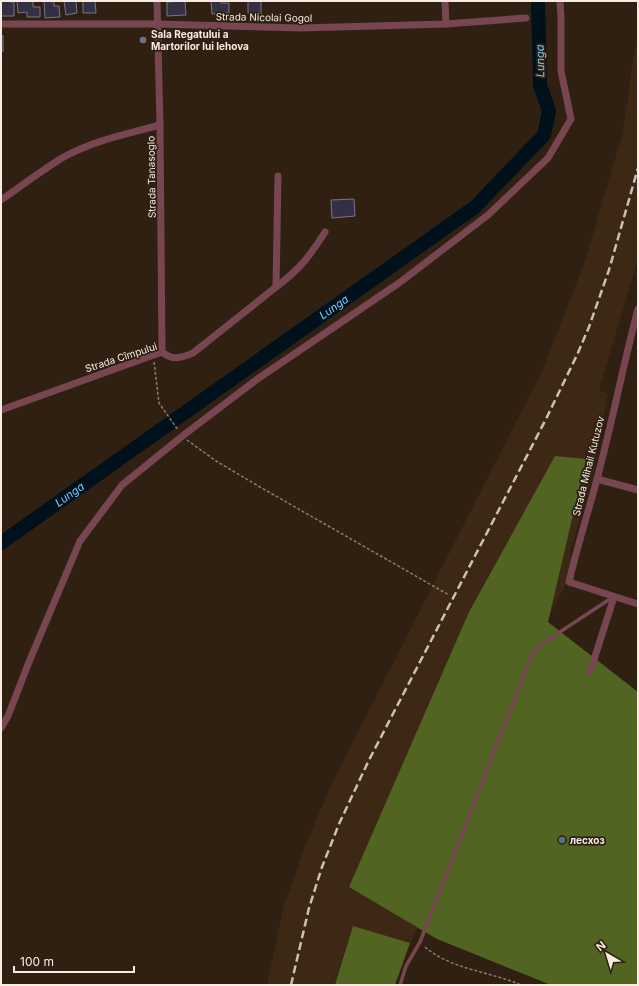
<svg xmlns="http://www.w3.org/2000/svg" width="639" height="986" font-family="Inter,sans-serif">
<rect width="100%" height="100%" fill="#2f2012"/>
<!-- built -->
<path fill="#3c2814" d="M638 40V259L599 390 608 394 593 474 570 553 571 575 530 652 434 888 393 985H267L283 908 306 844 330 787 544 367 585 261 623 132 634 54Z"/>
<!-- forest -->
<g fill="#516422">
<path d="M555 456 586 459 548 622 638 692V985H551L437 939 349 887 469 612Z"/>
<path d="M353 926 410 943 395 985H335Z"/>
</g>
<g fill="none" stroke-linecap="round" stroke-linejoin="round">
<!-- river -->
<path stroke="#00111c" stroke-width="14" id="s1" d="M1 543 475 207 544 135 549 111 540 85 538 1"/>
</g>
<!-- building -->
<g fill="#333043" stroke="#77748a">
<path d="M1 1 14 2V16H1Z"/>
<path d="M17 1H33V7H40V17H27V12L18 13Z"/>
<path d="M44 1H54V6H59L60 17 45 18Z"/>
<path d="M64 1H76L77 13 66 15Z"/>
<path d="M83 1H95L96 13H83Z"/>
<path d="M185 1 186 15 167 16V2Z"/>
<path d="M211 1H221V3H229V13L212 14Z"/>
<path d="M248 1H261V14L248 13Z"/>
<rect x="1" y="36" width="2" height="15"/>
<path d="M354 199 355 216 332 218 331 200Z"/>
</g>
<g fill="none" stroke-linecap="round" stroke-linejoin="round">
<!-- path -->
<g stroke="#897d70" stroke-width="1.5" stroke-dasharray="3 2" stroke-linecap="butt">
<path d="M154 362 159 403 178 430"/>
<path d="M187 440 216 461 260 487 449 595"/>
<path d="M425 947C452 970 489 971 521 985"/>
</g>
<!-- lane -->
<path stroke="#784650" stroke-width="3.5" d="M400 985 406 966 420 942 532 654 540 645 613 597"/>
<!-- street -->
<g stroke="#784650" stroke-width="7">
<path d="M157 1 160 125 162 352"/>
<path d="M445 1 446 24"/>
<path d="M1 24H157L301 28 446 24 526 18"/>
<path d="M1 200C21 186 41 171 62 158 92 141 126 134 160 125"/>
<path d="M276 287C299 270 310 256 325 232"/>
<path d="M638 309C623 366 612 423 597 479 588 513 577 547 569 582L638 604"/>
<path d="M1 410 162 352C173 361 181 358 193 353L276 287 278 176"/>
<path d="M597 479 638 490"/>
<path d="M590 672 614 597"/>
<path d="M1 728 8 716 29 662 80 541 122 485 185 434 256 380 399 283 488 215 548 158 571 119 561 71V17L560 1"/>
</g>
<!-- rail -->
<path stroke="#cbc0b5" stroke-width="2.5" stroke-dasharray="8 4" stroke-linecap="butt" d="M291 985 309 908 322 867 339 824 368 762 546 419 577 355 589 327 609 270 638 168"/>
</g>
<!-- markers -->
<circle fill="#6b7280" stroke="#2f2012" stroke-width="1.5" cx="143" cy="40" r="4"/>
<circle fill="#5c6f8a" stroke="#2f2012" stroke-width="1.5" cx="562" cy="840" r="4"/>
<g text-anchor="middle" stroke-width="3.5" stroke-linejoin="round" paint-order="stroke">
<!-- street labels -->
<g font-size="10" fill="#f6ece2" stroke="#2f2012">
<text transform="translate(264 17) rotate(1)" y="4">Strada Nicolai Gogol</text>
<text transform="translate(151 177) rotate(-91)" y="4">Strada Tanasoglo</text>
<text transform="translate(121 357) rotate(-18)" y="4">Strada Cîmpului</text>
<text transform="translate(588 466) rotate(-76)" y="4">Strada Mihail Kutuzov</text>
</g>
<!-- poi labels -->
<g font-size="10" font-weight="bold" fill="#f6ece2" stroke="#2f2012" text-anchor="start">
<text x="151" y="38">Sala Regatului a<tspan x="151" dy="12">Martorilor lui Iehova</tspan></text>
<text x="570" y="844">лесхоз</text>
</g>
<!-- water labels -->
<g font-size="11" font-style="italic" fill="#7ecef9" stroke="#2f2012">
<text transform="translate(540 61) rotate(-91)" y="4">Lunga</text>
<text dy="4" stroke="none"><textPath href="#s1" startOffset="408">Lunga</textPath></text>
<text dy="4" stroke="none"><textPath href="#s1" startOffset="84">Lunga</textPath></text>
</g>
</g>
<!-- border -->
<rect width="639" height="986" fill="none" stroke="#f6ece2" stroke-width="4"/>
<!-- north arrow -->
<g transform="translate(607 954) rotate(322)" stroke="#2f2012" stroke-width="3" paint-order="stroke">
<path d="M0-3L7 15L0 10L-7 15Z" fill="#f6ece2"/>
<text y="-6" font-size="11" font-weight="bold" text-anchor="middle" fill="#f6ece2">N</text>
</g>
<!-- scale -->
<path d="M14 966v6h120v-6" fill="none" stroke="#f6ece2" stroke-width="2"/>
<text x="20" y="966" font-size="12" fill="#f6ece2" stroke="#2f2012" stroke-width="3" paint-order="stroke">100 m</text>
</svg>
